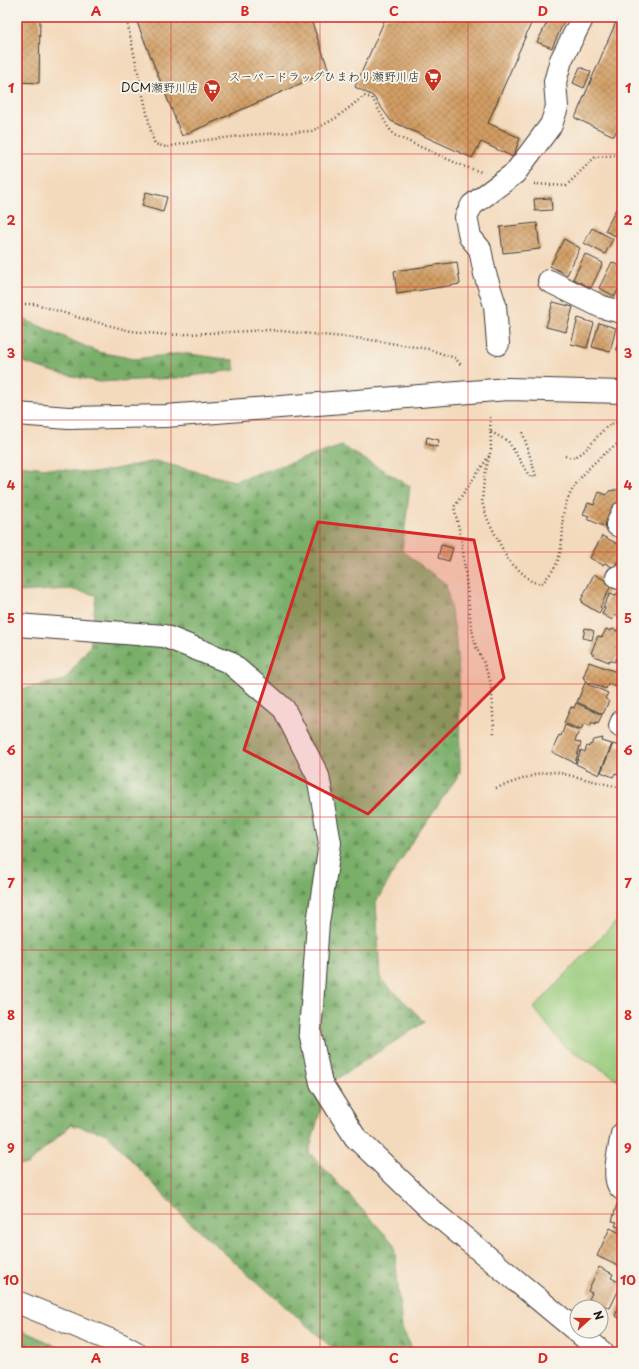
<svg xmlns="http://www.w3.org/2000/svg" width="639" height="1369" font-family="'Playpen Sans','Klee One',sans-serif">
<defs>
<pattern id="forest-firs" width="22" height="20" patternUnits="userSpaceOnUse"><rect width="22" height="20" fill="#7aaf6b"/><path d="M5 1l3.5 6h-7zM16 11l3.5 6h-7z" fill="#638e57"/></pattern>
<pattern id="building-cross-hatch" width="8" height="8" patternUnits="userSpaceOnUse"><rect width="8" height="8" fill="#d29e64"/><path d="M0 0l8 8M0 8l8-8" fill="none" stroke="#aa8052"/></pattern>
</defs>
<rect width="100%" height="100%" fill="#f7f3e8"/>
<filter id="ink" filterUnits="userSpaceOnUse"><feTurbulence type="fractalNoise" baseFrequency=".025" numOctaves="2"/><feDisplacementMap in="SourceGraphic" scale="8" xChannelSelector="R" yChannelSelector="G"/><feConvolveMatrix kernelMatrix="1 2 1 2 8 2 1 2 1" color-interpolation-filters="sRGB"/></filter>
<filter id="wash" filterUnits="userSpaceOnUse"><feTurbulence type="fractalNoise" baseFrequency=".012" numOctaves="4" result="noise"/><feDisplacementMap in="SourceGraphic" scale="16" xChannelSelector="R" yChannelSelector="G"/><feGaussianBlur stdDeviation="0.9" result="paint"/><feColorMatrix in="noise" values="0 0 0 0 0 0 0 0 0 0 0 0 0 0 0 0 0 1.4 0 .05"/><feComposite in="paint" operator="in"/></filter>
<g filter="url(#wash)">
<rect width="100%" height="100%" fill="#f4dabd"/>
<!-- forest -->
<g fill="url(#forest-firs)" stroke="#4b6644">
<path d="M17 316 98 352 135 359 182 353 233 360 235 370 177 378 99 382 54 372 17 360Z"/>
<path d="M342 446 410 486 402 551 446 584 455 631 459 675 460 773 410 845 376 902 380 978 425 1022 327 1085 309 1152 394 1244 402 1328 414 1352H337L186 1219 106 1133 71 1125 27 1165H17V690L65 680 90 646 96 595 70 589 17 592V465L95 473 155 461 234 481Z"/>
<path d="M17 1328 69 1352H17Z"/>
</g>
<!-- green -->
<path fill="#98cb7b" stroke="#5a744c" d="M622 915V1082L564 1046 534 1008Z"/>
<g id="blocks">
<!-- building -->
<g fill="url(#building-cross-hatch)">
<path d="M17 17H40L39 83 17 82Z"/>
<path d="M135 17H310L329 71 182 136Z"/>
<path d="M386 17H526L533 19 488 123 520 138 513 157 481 142 472 158 391 121 373 96 355 87Z"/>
<path d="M550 17H566L552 48 537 42Z"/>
<path d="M618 17 622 18V118L614 136 575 118Z"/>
<path d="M580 67 591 72 584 88 573 83Z"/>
<path d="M146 192 167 197 163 212 142 206Z"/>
<path d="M551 198 552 210 535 211 534 199Z"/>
<path d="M617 207 622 210V234L620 238 605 231Z"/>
<path d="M537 223 540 249 503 253 500 227Z"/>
<path d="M592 228 613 239 605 254 584 243Z"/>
<path d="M564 239 580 248 567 275 550 266Z"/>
<path d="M585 254 603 263 591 288 573 279Z"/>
<path d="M457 262 460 284 397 294 394 271Z"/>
<path d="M612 262 622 267V282L615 296 599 288Z"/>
<path d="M553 302 573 307 566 332 546 327Z"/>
<path d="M578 318 594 323 587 348 571 344Z"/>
<path d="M599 323 616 328 610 352 592 347Z"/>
<path d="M622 329V351L616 349Z"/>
<path d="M427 437 439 440 437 447 426 444Z"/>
<path d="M622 489V501L610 529 587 519 589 516 583 514 588 503 594 505 599 492 607 495 609 491Z"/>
<path d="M602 536 622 546V553L614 568 605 563 603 565 590 558Z"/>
<path d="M441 545 453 548 449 561 438 558Z"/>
<path d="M622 555V572L615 568Z"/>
<path d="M594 574 612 584 600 607 602 608 599 613 582 603 583 601 581 600Z"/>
<path d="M620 589 622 590V619L615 615 612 620 602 614 605 608 603 607 610 594 616 596Z"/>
<path d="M585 628 594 631 592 640 583 638Z"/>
<path d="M606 629 611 631 612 629 617 631 618 629 622 630V648L617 659H616L615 662 609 660V662L594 656 595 655 591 653 598 636 602 637Z"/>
<path d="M622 652V665L618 663Z"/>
<path d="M589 662 622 674V685L620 688 608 684 606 689 585 681V679L583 678Z"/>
<path d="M585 683 608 693 605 699 609 701 603 714 577 702Z"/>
<path d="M576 703 602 715 598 723 596 722 595 724 592 722 590 726 584 723 581 730 564 723 571 707 574 708Z"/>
<path d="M565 725 579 731 575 741 581 743 575 763 552 752 559 735 561 736Z"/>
<path d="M603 738 602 741 612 744 599 775 576 764 581 750 585 752 587 746 589 747 590 744 591 745 594 740Z"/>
<path d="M613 744 622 747V776L615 773 613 777 601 772Z"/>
<path d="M617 1204 622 1205V1228L615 1226 617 1222 612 1221Z"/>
<path d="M610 1228 622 1234V1268L597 1256Z"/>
<path d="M599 1267 613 1274 611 1278 622 1283 610 1308 589 1299 592 1293 588 1291Z"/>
<path d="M622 1299V1319L615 1316Z"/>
</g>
</g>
</g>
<g filter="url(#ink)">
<use href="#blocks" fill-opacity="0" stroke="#3c3834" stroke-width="1"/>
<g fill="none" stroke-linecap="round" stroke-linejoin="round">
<defs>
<g id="minor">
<path d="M549 281 602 307 622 312"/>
<path d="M498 344 495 305 485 274 480 249 470 237 466 217 472 205 515 173 551 125 557 107 555 82 561 60 583 17"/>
<path d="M17 414 68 418 166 416 508 389 622 392"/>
<path d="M617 525 622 513"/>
<path d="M617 577 622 579"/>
<path d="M17 625 164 636 229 662 284 709 318 776 330 843 318 923 310 1032 321 1083 355 1137 431 1210 602 1352"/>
<path d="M622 721 620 726 622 727"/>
<path d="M622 1134C620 1148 610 1181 622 1189"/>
</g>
<path id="highway" d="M17 1302 120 1344 135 1352"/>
</defs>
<!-- minor casing -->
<use href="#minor" stroke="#3c3834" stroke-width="24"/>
<!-- highway casing -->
<use href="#highway" stroke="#3c3834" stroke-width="24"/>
<!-- path -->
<g stroke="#3c3834" stroke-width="2.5" stroke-dasharray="1 3" stroke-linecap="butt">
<path d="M126 17 152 136 155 144 166 147 198 141 249 135 312 131 336 118 364 96 372 98 388 127 394 135 463 166 481 172"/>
<path d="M534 184 566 186 595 157 622 155"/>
<path d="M17 304H36L80 318 131 331 168 335 270 330 365 339 428 349 455 358 462 366"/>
<path d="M490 417 491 449 484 479 482 502 487 518 508 560 532 582 543 583C546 578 551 574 554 568 561 558 562 541 563 529 563 523 562 517 564 511 570 482 599 456 622 441"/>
<path d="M491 432 508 441 530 477 536 476 522 430"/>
<path d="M489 456 454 507 462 542 471 625 476 647 483 661 490 680 492 695 494 734"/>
<path d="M565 456C568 457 571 458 574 457 592 452 604 417 622 423"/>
<path d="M496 788 540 773 556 772 622 788"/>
</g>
<!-- minor -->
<use href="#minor" stroke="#fff" stroke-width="22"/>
<!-- highway -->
<use href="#highway" stroke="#fff" stroke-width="22"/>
</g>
</g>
<!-- marked area -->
<path fill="#d62828" fill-opacity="0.2" stroke="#d62828" stroke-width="3" stroke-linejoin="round" d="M318 522 474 540 504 678 368 814 244 750Z"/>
<!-- grid -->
<path fill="none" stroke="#d62828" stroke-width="1" stroke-opacity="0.55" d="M171 17V1352M320 17V1352M468 17V1352M17 154H622M17 287H622M17 420H622M17 552H622M17 684H622M17 817H622M17 950H622M17 1082H622M17 1214H622"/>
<!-- icons -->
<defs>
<symbol id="supermarket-pin" viewBox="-11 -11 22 30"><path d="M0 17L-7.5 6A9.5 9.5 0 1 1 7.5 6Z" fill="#c8321e" stroke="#f7f3e8"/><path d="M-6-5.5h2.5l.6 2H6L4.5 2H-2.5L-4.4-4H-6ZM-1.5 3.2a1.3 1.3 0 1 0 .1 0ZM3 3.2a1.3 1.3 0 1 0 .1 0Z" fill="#fff"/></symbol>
</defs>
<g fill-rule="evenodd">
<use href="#supermarket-pin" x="423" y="67" width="20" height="27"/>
<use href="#supermarket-pin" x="202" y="78" width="20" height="27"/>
</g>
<g text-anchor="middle" stroke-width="4" stroke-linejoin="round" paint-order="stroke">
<!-- poi labels -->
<g font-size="12" fill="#1c1c1c" stroke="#f7f3e8" text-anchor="end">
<text x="420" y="81">スーパードラッグひまわり瀬野川店</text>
<text x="199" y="92">DCM瀬野川店</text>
</g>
</g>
<!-- margin -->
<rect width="639" height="1369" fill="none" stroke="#f7f3e8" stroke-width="44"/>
<!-- north arrow -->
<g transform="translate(589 1319) rotate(69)"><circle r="19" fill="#f7f3e8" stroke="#9f9d96"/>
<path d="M0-3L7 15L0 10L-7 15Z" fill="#c8321e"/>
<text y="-6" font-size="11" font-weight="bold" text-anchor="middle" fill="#1c1c1c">N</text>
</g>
<rect x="22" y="22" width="595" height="1325" fill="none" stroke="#d62828" stroke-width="1.5"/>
<g font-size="13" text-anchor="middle" font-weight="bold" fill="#d62828">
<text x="96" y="16">A</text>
<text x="245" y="16">B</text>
<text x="394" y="16">C</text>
<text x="543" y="16">D</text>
<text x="11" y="93">1</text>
<text x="628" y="93">1</text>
<text x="11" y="225">2</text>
<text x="628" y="225">2</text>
<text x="11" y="358">3</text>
<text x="628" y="358">3</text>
<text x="11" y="490">4</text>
<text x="628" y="490">4</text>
<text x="11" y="623">5</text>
<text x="628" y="623">5</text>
<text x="11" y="755">6</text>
<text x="628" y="755">6</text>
<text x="11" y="888">7</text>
<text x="628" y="888">7</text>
<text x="11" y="1020">8</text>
<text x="628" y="1020">8</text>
<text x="11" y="1153">9</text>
<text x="628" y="1153">9</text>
<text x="11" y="1285">10</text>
<text x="628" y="1285">10</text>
<text x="96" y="1363">A</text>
<text x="245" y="1363">B</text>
<text x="394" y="1363">C</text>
<text x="543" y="1363">D</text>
</g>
</svg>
